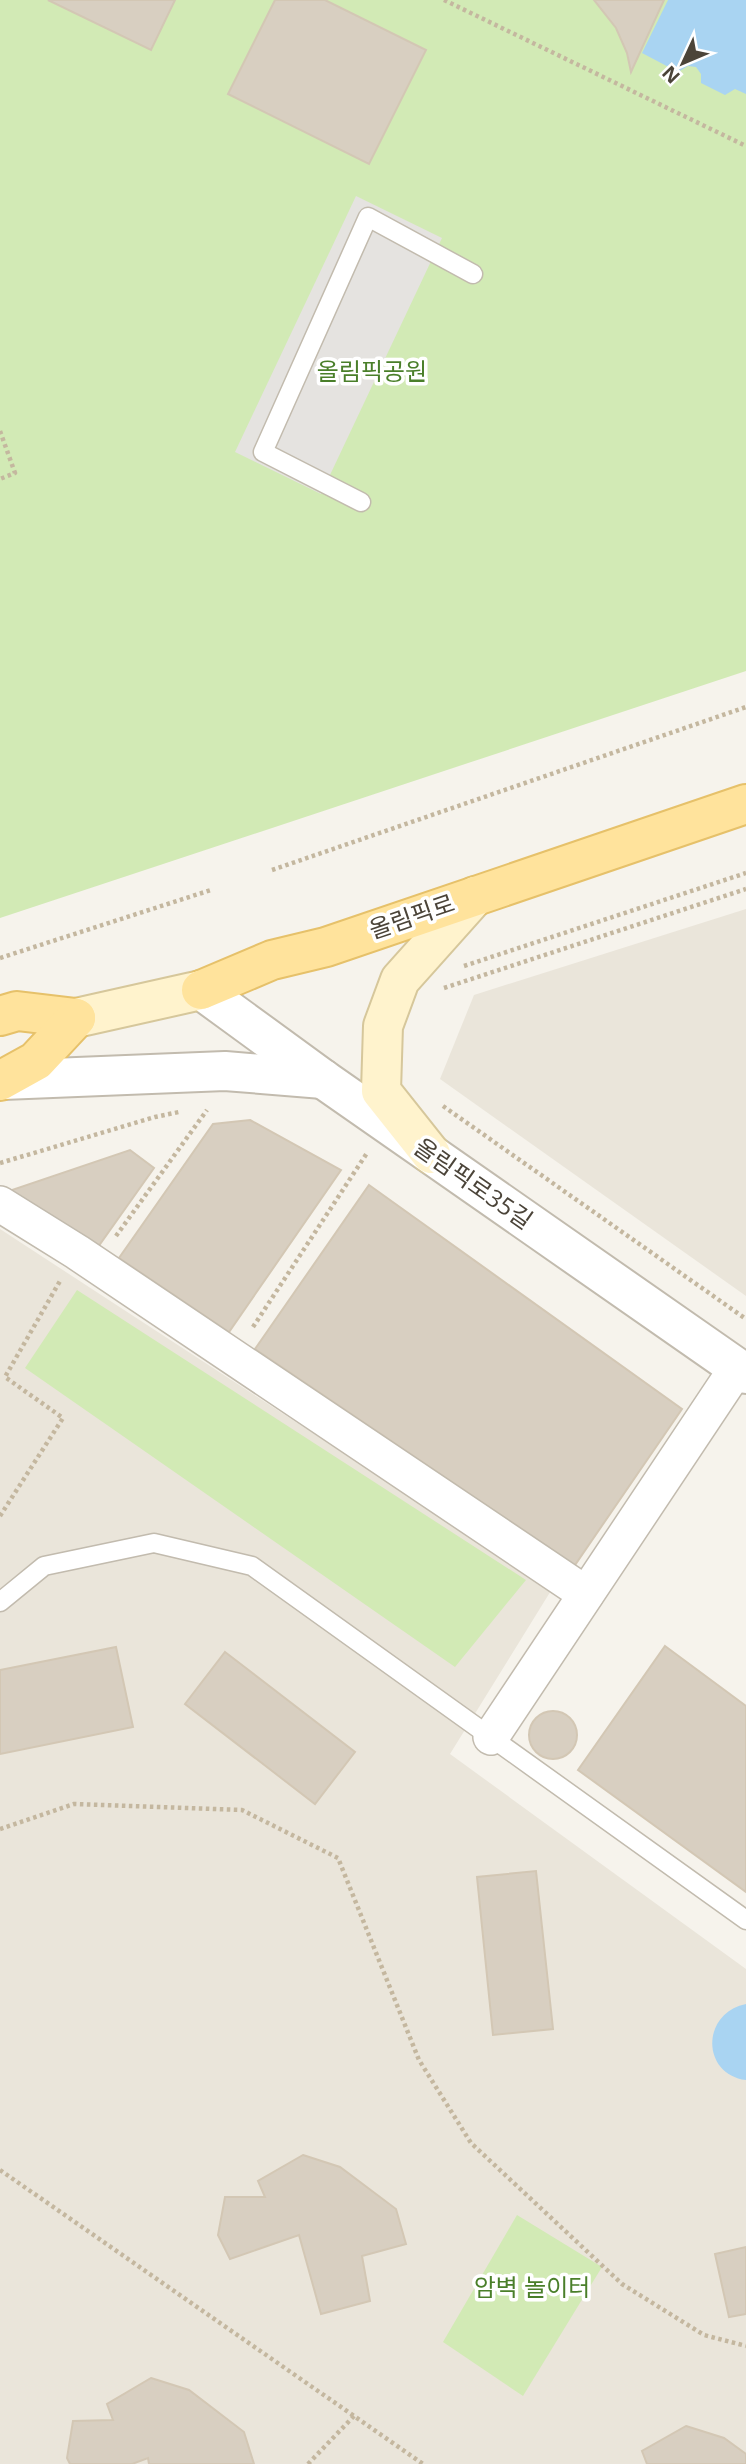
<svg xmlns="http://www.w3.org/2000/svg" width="746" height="2464" font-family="'Open Sans','Noto Sans KR',sans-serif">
<rect width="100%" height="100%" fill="#f6f3ec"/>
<!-- residential -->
<g fill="#eae5da">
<path d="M746 909V1296L440 1079 474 995Z"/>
<path d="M0 1229 552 1589 450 1754 746 1969V2464H0Z"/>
</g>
<!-- green -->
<g fill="#d2eab5">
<path d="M0 0H746V671L0 918Z"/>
<path d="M77 1290 526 1580 455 1667 25 1368Z"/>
<path d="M517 2215 602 2267 523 2396 443 2342Z"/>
</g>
<!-- parking -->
<path fill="#e5e3e0" d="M356 196 442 238 321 494 235 452Z"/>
<!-- water -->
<g fill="#a9d4f2">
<path d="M668 0H746V94L735 89 725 95 701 83V74L696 67 688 66 678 72 642 53Z"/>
<path d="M746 2004V2080C701 2074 701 2013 746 2004Z"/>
</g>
<!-- building -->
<g fill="#d8cfc1" stroke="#d3c7b4" stroke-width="2">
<path d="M48 0H175L151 50Z"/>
<path d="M275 0H325L426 50 369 164 228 94Z"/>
<path d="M594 0H664L631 72 627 53 616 28Z"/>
<path d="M250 1120 341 1170 229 1332 119 1258 213 1124Z"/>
<path d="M130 1150 154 1168 93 1254 6 1192Z"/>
<path d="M369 1185 682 1409 575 1565 255 1349Z"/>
<path d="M665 1646 746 1706V1892L578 1770Z"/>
<path d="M116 1647 133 1727 0 1754V1670Z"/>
<path d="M225 1652 355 1752 315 1804 185 1704Z"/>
<circle cx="553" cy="1735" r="24"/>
<path d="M536 1871 553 2029 493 2035 477 1877Z"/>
<path d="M303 2155 340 2167 396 2209 406 2244 362 2256 370 2301 321 2314 299 2235 230 2259 218 2235 225 2197H265L258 2181Z"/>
<path d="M746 2247V2314L729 2317 715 2254Z"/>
<path d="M151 2378 189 2390 244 2432 254 2464H149L148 2458 132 2464H70L67 2458 73 2421 113 2420 107 2404Z"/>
<path d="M686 2426 724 2438 746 2454V2464H647L642 2451Z"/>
</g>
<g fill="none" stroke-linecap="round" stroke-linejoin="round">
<defs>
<g id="service">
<path d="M361 502 263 452 368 217 473 274"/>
<path d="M0 1602 44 1566 154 1543 252 1566 746 1920"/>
</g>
<g id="minor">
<path d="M0 1204 77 1252 586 1594"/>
<path d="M491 1737 737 1368"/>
</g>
<g id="tertiary">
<path d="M201 990 323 1079 746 1374"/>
<path d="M3 1080 225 1071 323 1079"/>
</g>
<g id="secondary">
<path d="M76 1018 201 990"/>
<path d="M431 1154 381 1091 383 1026 400 980 475 896"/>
</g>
<g id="primary">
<path d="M201 990 272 960 326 947 746 804"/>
<path d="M0 1016 17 1011 76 1018"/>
<path d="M0 1081 36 1061 76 1018"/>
</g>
</defs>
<!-- service casing -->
<use href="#service" stroke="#c2bbae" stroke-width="21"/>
<!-- minor casing -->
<use href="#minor" stroke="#c2bbae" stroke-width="38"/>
<!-- tertiary casing -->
<use href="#tertiary" stroke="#c2bbae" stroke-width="42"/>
<!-- secondary casing -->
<use href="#secondary" stroke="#d6c79b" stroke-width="42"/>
<!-- primary casing -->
<use href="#primary" stroke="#e6c16a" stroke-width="42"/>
<!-- path -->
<g stroke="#c4b79f" stroke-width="4.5" stroke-dasharray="3.5 3.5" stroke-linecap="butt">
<path d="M444 0 746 146"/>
<path d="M0 431 15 473 0 479"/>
<path d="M272 870 746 707"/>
<path d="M0 958 211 890"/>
<path d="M464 966 746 873"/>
<path d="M444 988 746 889"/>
<path d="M443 1106 746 1319"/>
<path d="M0 1163 155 1117 179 1112"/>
<path d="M116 1236 207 1110"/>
<path d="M253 1327 367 1153"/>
<path d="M0 1516 63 1418 5 1377 60 1281"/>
<path d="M0 1829 74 1804 242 1810 338 1858 419 2060 471 2143 622 2284 704 2335 746 2346"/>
<path d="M0 2170 423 2464"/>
<path d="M308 2464 354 2416"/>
</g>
<!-- service -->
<use href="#service" stroke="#fff" stroke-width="18"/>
<!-- minor -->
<use href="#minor" stroke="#fff" stroke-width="35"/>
<!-- tertiary -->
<use href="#tertiary" stroke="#fff" stroke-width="38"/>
<!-- secondary -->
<use href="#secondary" stroke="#fff3cd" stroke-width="38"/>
<!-- primary -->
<use href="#primary" stroke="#ffe39c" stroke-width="38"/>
</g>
<g text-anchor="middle" stroke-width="7" stroke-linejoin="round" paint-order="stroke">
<!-- park labels -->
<g font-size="24" fill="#4a7f2a" stroke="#fff">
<text x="372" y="380">올림픽공원</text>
<text x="532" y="2296">암벽 놀이터</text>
</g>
<!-- street labels -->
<g font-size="24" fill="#4b4439" stroke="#fff">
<text transform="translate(412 917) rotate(-19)" y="8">올림픽로</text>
<text transform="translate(473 1184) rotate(35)" y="8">올림픽로35길</text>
</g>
</g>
<!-- north arrow -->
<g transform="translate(683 63) rotate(226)" stroke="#ffffff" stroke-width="5" paint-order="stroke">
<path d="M0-5L12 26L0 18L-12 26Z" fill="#4b4439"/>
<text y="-10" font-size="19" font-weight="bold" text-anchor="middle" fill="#4b4439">N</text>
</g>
</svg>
